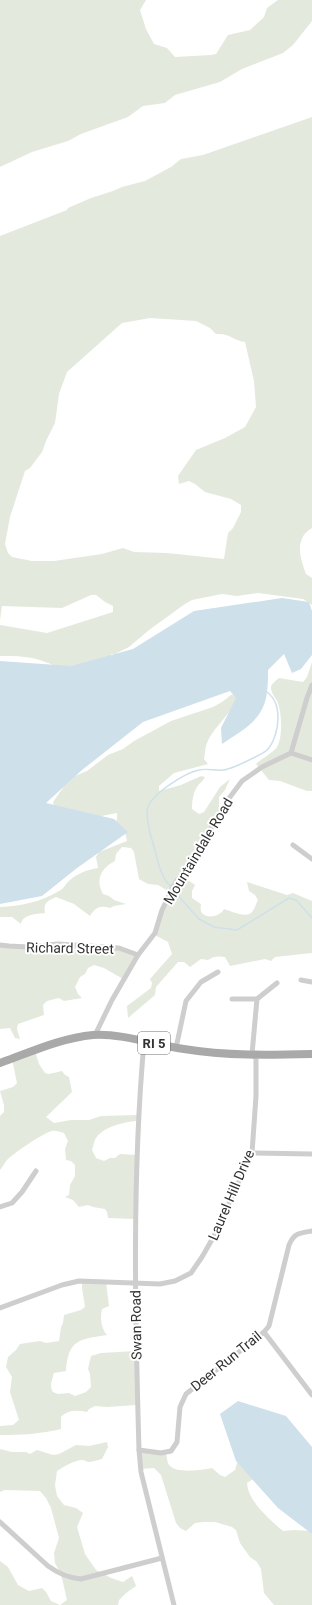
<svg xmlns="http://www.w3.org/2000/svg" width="312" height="1605" font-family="Roboto,sans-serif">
<rect width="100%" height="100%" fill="#fff"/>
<!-- green -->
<g fill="#e4e9dd" fill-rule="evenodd">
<path d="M0 0H146L140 10 146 29 154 44 167 48 175 57 211 55 216 54 228 35 250 30 264 17 267 8 278 0H312V21L293 45 283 53 242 69 220 82 175 95 165 103 143 106 128 117 81 134 68 141 32 152 0 167Z"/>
<path d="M312 117V528C294 538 300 558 306 574L312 578V605L303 599 258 593 237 596 222 594 192 600 185 604 149 630 129 647 115 654H111V656L61 669C38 657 26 656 0 656V625L47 633 113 612V606L105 602 96 595H91L62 608 2 606 0 620V236L67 210 68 208 91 198 113 191 122 187 145 181 171 167 181 159 203 155ZM150 318 196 321 210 328 216 334C230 333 232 340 245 342L254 381 256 407 245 427 225 438 196 450 178 476 179 484 189 481 195 484 205 492 231 499 241 505V512L233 528 228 533 224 559 167 553 134 552 123 548 102 554 54 561H32L12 557 8 553 5 544 10 517 25 471 30 468 42 452 46 441 55 423 59 394 67 372 122 323Z"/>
<path d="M312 662V791H307L280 781 269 780 256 764C260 760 275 751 277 747 283 737 282 712 277 701 275 697 271 693 271 687 272 683 276 681 279 678L303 682 307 677Z"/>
<path d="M238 694C235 712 211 728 206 746 205 750 205 754 204 759L208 764 174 773 159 786V791L181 785 201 776 205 777C203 782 199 783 197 787 193 793 192 802 192 809L199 814 204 812 220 787 230 779 225 790 219 797V812L182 876 195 885 192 891V898L201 904C201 906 200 908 201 911 204 919 219 918 224 909 232 911 245 919 252 912 255 909 256 903 258 900L255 895 249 891 247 882 287 895 293 893 312 901V953L275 957 271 961 265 959 230 966 225 957C218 956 214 956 208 960L201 959 190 967 184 962H178L156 987 155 995 128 1018 127 1006 151 988 152 983 150 979 172 954 168 942 153 934 170 892 158 885 148 884 139 879 134 852 131 848 122 847 116 854 115 861C101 868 95 880 103 894L109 896 114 900 126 904 114 906 110 908C100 905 95 908 90 916L74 904 56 897C48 901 43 902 45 913 36 914 23 914 21 924L12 917H0V907C20 906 41 902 59 891 64 889 66 883 70 880 78 873 87 870 98 868L96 857 99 852 127 841 125 832 115 824 117 819V813L71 822 57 818 53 802 65 785 75 776 87 771 108 755 123 749 134 741 171 721 213 707 222 702 231 695Z"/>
<path d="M56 944 116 948 137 955 123 979 104 968 94 965 88 968 85 974 80 977 75 987 78 994 82 998 64 1001 59 998 47 1001 43 1005 44 1015 18 1024 17 1029 20 1039 15 1038 10 1028 0 1029V945Z"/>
<path d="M35 1051 39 1064 45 1073 49 1074 62 1071 65 1075 69 1077 72 1092 46 1117 54 1123 71 1120H89L101 1116 137 1115V1120L136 1121C124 1122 103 1127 96 1138 94 1141 93 1147 92 1150L96 1158 104 1161 110 1158H115L120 1154 136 1155 134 1219 108 1218 107 1212 105 1209 93 1207 88 1205 79 1207 73 1200 65 1197 69 1195 70 1185 75 1176V1165L71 1161 66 1160 65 1149 68 1141 64 1133C60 1132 55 1130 52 1131 43 1133 14 1153 7 1160 4 1163 3 1167 0 1170V1116L4 1112V1105L0 1091 13 1087 17 1083 12 1059Z"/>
<path d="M82 1282H106L109 1306 102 1309C100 1317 101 1329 107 1335 79 1339 68 1340 66 1371L54 1373C52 1380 49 1386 53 1392L58 1394 69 1393 75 1396 86 1392 91 1387 90 1374 88 1369 91 1356 101 1353 136 1351V1405L107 1407 95 1406 89 1409 87 1412C77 1410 68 1410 61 1417V1429C41 1434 21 1435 0 1435V1426L13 1425 19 1420 10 1392 12 1377 6 1367 8 1357 16 1350 20 1344 40 1341 46 1343 59 1341 61 1327 63 1323 64 1315 81 1310 85 1307 82 1288Z"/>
<path d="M107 1442 108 1447 102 1459C97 1460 92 1462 88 1462 86 1461 84 1460 82 1460 75 1460 63 1467 57 1471L55 1485 57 1496 64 1505 76 1508 83 1513 77 1527 85 1554 96 1570 111 1578 123 1582 132 1576 136 1586 126 1593 119 1600 118 1605H0V1561L8 1567 18 1585 29 1591 42 1588 46 1592 51 1601 60 1605 67 1600 61 1574 55 1563 54 1553 59 1538 51 1508 46 1498 40 1491 5 1490 0 1492V1449L12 1452H26L30 1454 37 1450 53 1455 59 1454 76 1445 89 1446Z"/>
<path d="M141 1451 166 1453C167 1457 167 1462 169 1465 176 1474 203 1470 212 1468L220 1475 225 1477 235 1470 237 1463 245 1464 256 1477 247 1483C248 1501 269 1519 283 1531L294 1530 312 1531V1605H274L264 1593 261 1569 257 1562 250 1557 240 1543 236 1530 232 1527 215 1522H203L195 1523 186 1531 180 1528 176 1523 161 1475 154 1468 140 1469Z"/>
</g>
<!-- water -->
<g fill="#cee0ea">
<path d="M282 598 309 602 312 611V655L301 669 292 673 284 654 268 670C268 677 268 685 267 692 264 720 243 730 222 744L221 728 236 698 230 691 143 722 82 770 46 803 114 819 128 832 77 868 42 896 0 904V661L71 666 133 649 194 611Z"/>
<path d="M238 1401 286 1416 312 1447V1534L278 1508 236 1461 220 1414Z"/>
</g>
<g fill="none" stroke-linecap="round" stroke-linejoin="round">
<!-- stream -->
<g stroke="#cee0ea" stroke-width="1.5">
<path d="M171 887C160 877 157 857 153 843 150 835 145 814 148 807 153 793 185 773 199 770 207 768 215 771 223 770 230 770 263 754 267 750 274 743 278 728 278 719 278 708 276 699 267 692"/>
<path d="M173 890 199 919 214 927 237 930 289 898 296 900 312 918"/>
</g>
<!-- minor -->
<g stroke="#cecece" stroke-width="5">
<path d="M291 753 312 760"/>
<path d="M293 845 312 859"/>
<path d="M0 945 9 946 28 947 58 944 119 948 138 955"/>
<path d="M301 980 312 982"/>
<path d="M232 999H257"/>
<path d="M95 1035 112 1000 138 955 155 933 162 910 174 885 193 859 227 801 242 781 262 767 291 753 307 698 312 685"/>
<path d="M144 1042C132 1177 135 1314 139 1450L141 1472 174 1605"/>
<path d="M176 1048 186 1001 201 982 218 972"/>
<path d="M252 1054 257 999 277 983"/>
<path d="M252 1153 312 1154"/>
<path d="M0 1207 12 1203 22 1192 36 1171"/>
<path d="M0 1308 62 1285 79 1281 160 1284 175 1281 191 1273 202 1257 214 1236 252 1153 256 1096V1054"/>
<path d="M264 1332 312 1395"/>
<path d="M139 1450 161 1453 171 1451 177 1442 180 1407 186 1394 264 1332 269 1326 289 1245C294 1233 299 1233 312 1231"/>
<path d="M0 1522 48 1566C59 1574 68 1578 81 1579L162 1558"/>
</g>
<!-- primary -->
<path stroke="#a9a9a9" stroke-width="8" d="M0 1063C31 1052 61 1038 93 1035 120 1033 157 1045 184 1049 226 1056 270 1055 312 1054"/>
</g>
<g text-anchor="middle" stroke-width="4" stroke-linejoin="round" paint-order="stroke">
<!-- shield labels -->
<rect fill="#fff" stroke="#6f6f6f" stroke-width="1" x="138" y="1032" width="32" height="22" rx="3"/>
<g font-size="13" font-weight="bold" fill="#313131">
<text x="154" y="1048">RI 5</text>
</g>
<!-- street labels -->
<g font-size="14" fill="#313131" stroke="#fff">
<text transform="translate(198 851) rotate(-59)" y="5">Mountaindale Road</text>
<text transform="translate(70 948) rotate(1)" y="5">Richard Street</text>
<text transform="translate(231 1195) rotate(-67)" y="5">Laurel Hill Drive</text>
<text transform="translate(136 1325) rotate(-91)" y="5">Swan Road</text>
<text transform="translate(226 1361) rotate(-39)" y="5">Deer Run Trail</text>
</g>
</g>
</svg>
